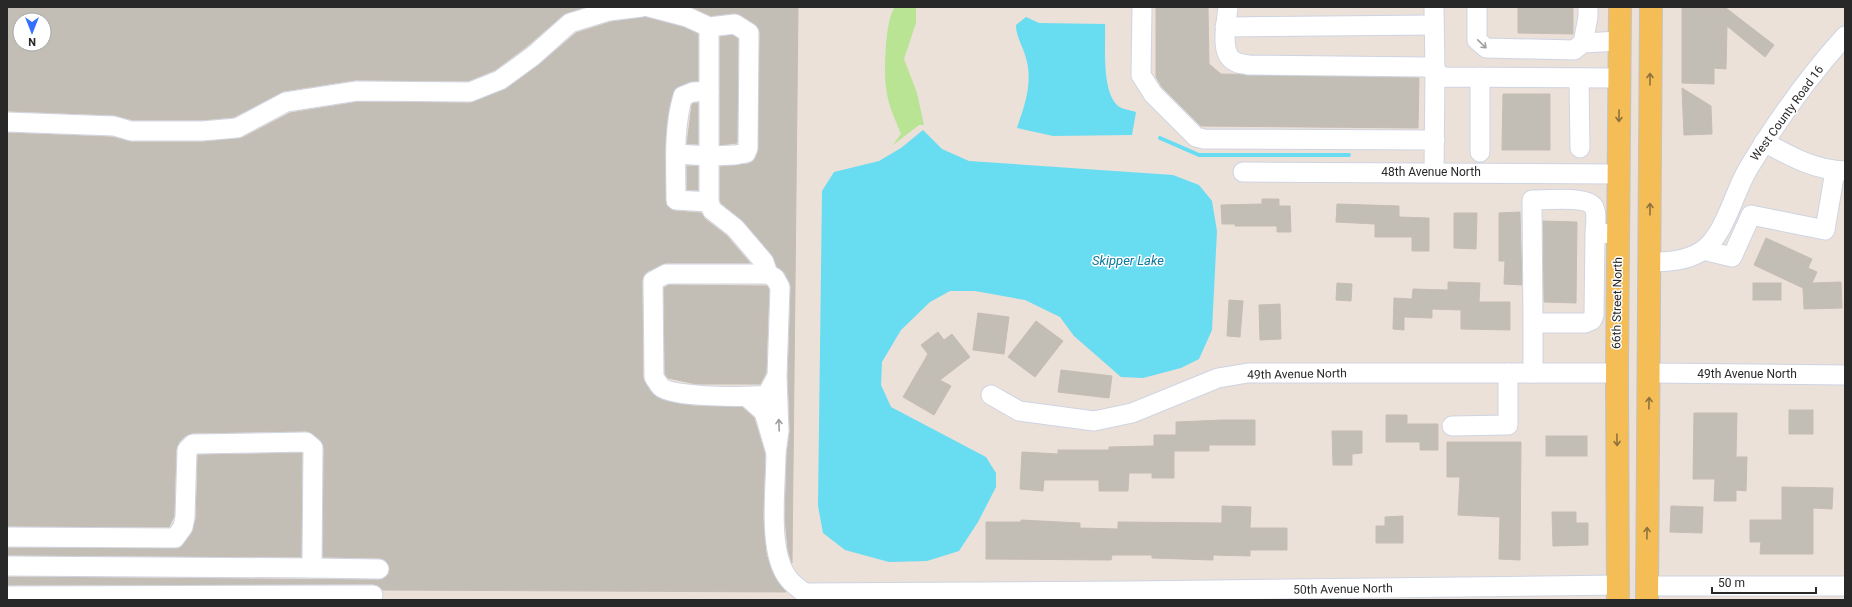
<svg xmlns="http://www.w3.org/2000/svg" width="1852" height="607" font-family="Roboto,sans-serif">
<rect width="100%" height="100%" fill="#ebe1d9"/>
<!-- green -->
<path fill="#b8e493" d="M895 7H916V23L904 59 917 93 924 125H919L893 145 901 134C895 119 887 103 886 86 884 71 885 19 895 7Z"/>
<!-- water -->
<g fill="#68dcf1">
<path d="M1026 17 1039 23 1105 24C1106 45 1101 91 1118 106 1122 109 1130 110 1136 112L1132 135 1053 136 1017 128C1025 105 1033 82 1026 58 1023 46 1016 37 1016 25Z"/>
<path d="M923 130 942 149 969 161 1173 175 1199 185 1212 201 1217 231 1212 330 1199 359 1181 368 1143 378 1121 377 1074 336 1060 317 1025 300 975 291H950L930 302 901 330 882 362 881 385 891 407 986 457 996 473V487L978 522 959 551 927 561 889 562 845 550 823 533 818 506 822 191 834 172 879 161 901 148Z"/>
</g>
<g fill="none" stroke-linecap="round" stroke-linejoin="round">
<!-- stream -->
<path stroke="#68dcf1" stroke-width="4" d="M1160 138 1199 155H1349"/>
</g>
<!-- building -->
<g fill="#c2bdb5" stroke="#c6bdb3" fill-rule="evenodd">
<path d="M7 7H585L563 15 526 47 495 70 468 81 355 80 284 91 234 117 202 120H133L114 115 7 111ZM20 20H44V44H20Z"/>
<path d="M692 7H798L792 563 788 550 785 518 787 454 790 431 788 376 791 287 785 273 777 267 772 255 743 221 721 203 720 200V167L748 164 753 161 758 152 760 33 755 24 740 15 734 13 711 16Z"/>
<path d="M1156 7H1208L1209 64 1221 74 1419 78 1418 128 1201 126 1162 87 1156 77Z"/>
<path d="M1518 7H1573V34L1518 33Z"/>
<path d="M1682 8H1726L1774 45 1765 57 1727 26 1726 69 1714 68V84L1682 83Z"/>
<path d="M645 17 683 27 698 34V81L689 82 675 89 669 107 665 147 666 205 675 211 701 213 705 219 727 236 750 263H666L648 271 644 275 642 281 643 378 652 393 663 400 694 406 742 407 754 418 765 454 763 518 766 553 772 572 786 592 383 590 379 586 373 584 7 585V577L379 580 388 575 390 569 385 560 380 558 323 557 324 448 320 440 313 434 306 431 193 433 185 436 179 442 176 450 174 516 169 527 7 526V133L112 137 131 142H203L242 138 290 113 358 102 470 103 506 89 540 64 576 33 611 22Z"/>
<path d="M732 35 738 39 737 143 720 145V37Z"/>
<path d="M1682 88 1711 106 1712 134 1684 135Z"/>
<path d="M1503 94H1550V150H1502Z"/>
<path d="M698 103V144H687L692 104Z"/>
<rect x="687" y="166" width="11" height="24"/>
<path d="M1262 199H1279V206H1290L1291 232H1277V226H1235V224H1222L1221 205 1262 204Z"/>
<path d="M1337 204 1399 206V217L1429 218V251H1412V237H1375V224L1336 222Z"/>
<path d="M1520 212 1522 285 1504 284 1505 261H1499V213Z"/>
<path d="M1454 213H1477L1476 249 1454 248Z"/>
<path d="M1543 221 1577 222 1576 303 1544 302Z"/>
<path d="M1766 238 1812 259 1808 268 1817 272 1812 283 1841 282 1842 308 1804 309 1803 288 1754 265Z"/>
<path d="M1448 282 1480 283 1479 302H1510V330L1461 329V310L1432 309V318L1404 317V330L1393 329 1394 298 1412 299 1413 289 1448 290Z"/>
<path d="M1337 283 1352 284 1351 301 1336 300Z"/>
<rect x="1753" y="283" width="28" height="17"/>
<path d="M669 285 767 286 769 290 766 373 760 384H696L668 378 665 374 664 288Z"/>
<path d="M1229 300 1243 301 1240 337 1227 336Z"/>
<path d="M1280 304 1281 339 1260 340 1259 305Z"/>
<path d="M978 313 1009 317 1004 354 973 350Z"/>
<path d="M1036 321 1063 341 1035 377 1008 357Z"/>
<path d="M938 332 944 340 952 334 970 357 940 380 951 386 934 415 903 397 928 354 921 345Z"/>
<path d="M1061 370 1112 376 1109 398 1058 392Z"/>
<rect x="1789" y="410" width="24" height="24"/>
<path d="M1694 413H1737L1736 457H1747L1746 491 1736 490V501H1714L1715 479H1693Z"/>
<path d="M1386 415H1407V424H1438V450H1420V442H1386Z"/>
<path d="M1223 420H1255V445H1209V451H1174V478H1152V473H1129L1128 491H1099V480H1044L1043 491 1020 489 1022 452 1058 454V450H1109V447L1154 446V435H1176V422Z"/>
<path d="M1332 431H1362V453L1352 454V465H1333Z"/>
<rect x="1546" y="436" width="41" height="20"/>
<path d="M1447 442H1521L1520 560 1499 559 1500 517 1458 515 1460 477H1447Z"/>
<path d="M302 453 301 557 7 555V548H180L192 533 196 519 198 455Z"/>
<path d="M1782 487 1833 488 1832 509 1813 508V554H1760L1761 542H1750V520H1782Z"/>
<path d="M1222 506 1251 507 1250 528H1287V550H1250V556L1213 555V560L1152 558V555H1112L1111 560 986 559V522H1021V520L1080 523V528L1118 529V522L1222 523Z"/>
<path d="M1671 506 1703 507 1702 533 1670 532Z"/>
<path d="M1552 512H1576V523H1588V545L1553 546Z"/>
<path d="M1403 516V543H1376V526H1385V517Z"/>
</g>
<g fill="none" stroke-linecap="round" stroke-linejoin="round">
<defs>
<g id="minor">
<path d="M649 7 687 17 709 27 735 24 749 33 748 148 746 153 735 155 709 156V202L712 210 735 228 764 262 768 274"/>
<path d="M1142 7 1141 75 1153 94 1196 137 1204 139 1435 140"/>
<path d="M1228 7C1227 21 1218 55 1236 62 1239 64 1244 64 1248 65L1427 67 1435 72 1434 7"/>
<path d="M1477 7V40L1486 48 1574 50 1583 43 1620 41"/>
<path d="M1225 27 1434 25"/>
<path d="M1583 43 1588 17V7"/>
<path d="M1480 77V152"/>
<path d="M1579 78 1580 148"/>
<path d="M7 122 114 126 131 131H202L237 128 286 102 357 91 470 92 500 80 533 56 570 23 609 11 642 7"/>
<path d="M1764 142C1790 156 1814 170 1845 171"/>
<path d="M676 154 709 156V27"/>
<path d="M1243 172 1619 174"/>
<path d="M1434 172 1435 72 1444 77 1620 78"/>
<path d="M709 202 676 200C676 166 673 129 683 96L693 92 709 91"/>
<path d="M1703 250 1732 257 1751 215 1825 230 1835 171"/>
<path d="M1650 262C1668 262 1686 261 1702 251 1725 235 1734 192 1748 169 1776 122 1809 76 1845 36"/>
<path d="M1533 323 1532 200C1545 200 1585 196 1593 206 1598 212 1595 227 1595 234"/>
<path d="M1533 373V323H1585L1592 320 1594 315 1595 234 1618 233"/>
<path d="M1649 373 1845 375"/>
<path d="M991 395 1019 411 1094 421 1132 413 1218 378 1248 373H1617"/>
<path d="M747 397 764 412 776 453 779 431 777 376 780 287 775 278 768 274H666L653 281 654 377C656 380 658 384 661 387 672 398 749 397 767 395L777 376"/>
<path d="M1452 426 1508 425V373"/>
<path d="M776 453C776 487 767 551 788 578 792 584 799 588 804 593"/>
<path d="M7 537 175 538 183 527 185 517 187 450 193 444 306 442 313 448 312 568 7 566"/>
<path d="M312 568 379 569"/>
<path d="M1647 586H1845"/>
<path d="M804 593 1130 591 1618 585"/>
<path d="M7 596 373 595"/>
</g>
<g id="major">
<path d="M1618 600 1617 373 1620 7"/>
<path d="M1647 600 1651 7"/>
</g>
</defs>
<!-- minor casing -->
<use href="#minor" stroke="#ced4e2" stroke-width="21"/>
<!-- major casing -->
<use href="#major" stroke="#c3c3c3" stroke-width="24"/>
<!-- minor -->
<use href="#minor" stroke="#fff" stroke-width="19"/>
<!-- major -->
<use href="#major" stroke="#f4bd55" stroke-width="22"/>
</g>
<!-- one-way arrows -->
<defs><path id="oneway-shaft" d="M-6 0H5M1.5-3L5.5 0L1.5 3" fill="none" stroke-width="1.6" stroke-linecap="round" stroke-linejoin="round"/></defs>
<g stroke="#9e9e9e">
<use href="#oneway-shaft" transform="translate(1482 44) rotate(44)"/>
<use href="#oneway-shaft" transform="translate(779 425) rotate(-92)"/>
</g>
<g stroke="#8e723e">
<use href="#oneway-shaft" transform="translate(1650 79) rotate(-90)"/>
<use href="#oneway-shaft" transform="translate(1619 116) rotate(91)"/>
<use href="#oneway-shaft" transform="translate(1650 209) rotate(-90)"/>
<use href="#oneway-shaft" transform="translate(1649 403) rotate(-89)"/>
<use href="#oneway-shaft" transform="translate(1617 440) rotate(89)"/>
<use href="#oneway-shaft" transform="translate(1647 533) rotate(-89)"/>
</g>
<g text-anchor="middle" stroke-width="3" stroke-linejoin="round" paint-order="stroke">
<!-- street labels -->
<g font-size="12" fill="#282828" stroke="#fff">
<text transform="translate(1787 113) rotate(-54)" y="4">West County Road 16</text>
<text x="1431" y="176">48th Avenue North</text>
<text transform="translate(1617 303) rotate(-89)" y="4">66th Street North</text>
<text transform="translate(1297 374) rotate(-1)" y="4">49th Avenue North</text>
<text x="1747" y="378">49th Avenue North</text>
<text transform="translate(1343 589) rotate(-1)" y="4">50th Avenue North</text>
</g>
<!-- water labels -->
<g font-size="13" font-style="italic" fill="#09799b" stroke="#fff">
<text x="1128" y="265">Skipper Lake</text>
</g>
</g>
<!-- border -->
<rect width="1852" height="607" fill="none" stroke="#282828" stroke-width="16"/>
<!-- north arrow -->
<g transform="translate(32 32) rotate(180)"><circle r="19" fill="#ffffff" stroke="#a9a9a9"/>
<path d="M0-3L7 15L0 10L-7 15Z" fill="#3370ff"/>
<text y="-6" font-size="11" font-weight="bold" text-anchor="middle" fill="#282828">N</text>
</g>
<!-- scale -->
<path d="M1712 587v6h104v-6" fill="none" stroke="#282828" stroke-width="2"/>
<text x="1718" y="587" font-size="12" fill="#282828" stroke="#ffffff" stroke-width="3" paint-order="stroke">50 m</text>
</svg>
